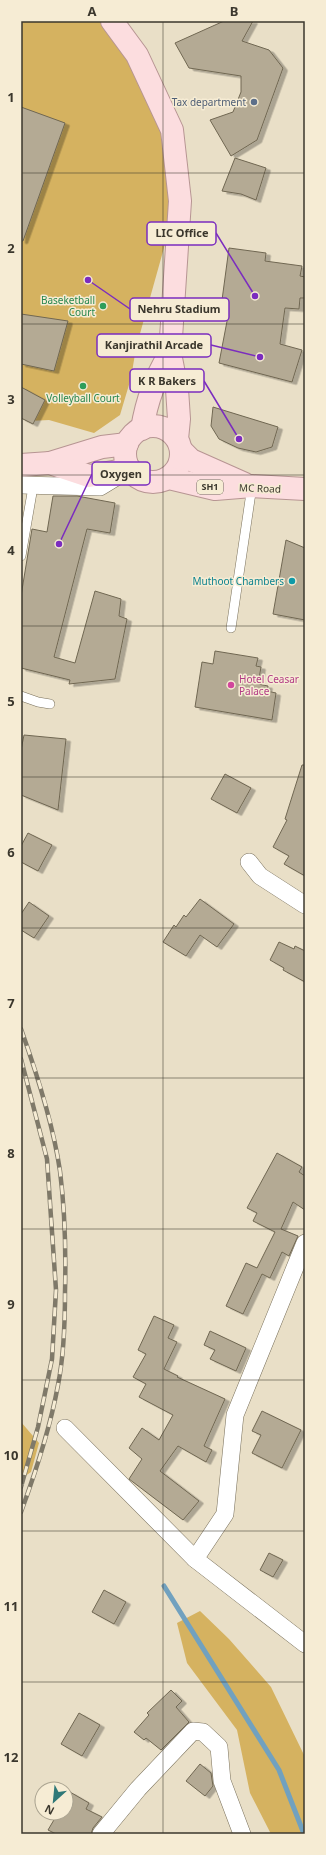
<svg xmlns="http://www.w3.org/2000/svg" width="326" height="1855" font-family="'Noto Sans',sans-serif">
<defs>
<filter id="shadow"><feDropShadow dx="4.5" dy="2.5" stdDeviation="0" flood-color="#0004"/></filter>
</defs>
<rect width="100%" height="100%" fill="#e9dfc7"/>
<!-- green -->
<g fill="#d5b260">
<path d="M21 21H110L149 83 173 161 174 212 136 348 131 378 120 415 94 433 49 420 29 421 21 416Z"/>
<path d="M21 1422 39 1443 31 1472 21 1479Z"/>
<path d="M200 1611 229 1639 271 1687 305 1757V1834H271L250 1793 237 1730 187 1663 177 1623Z"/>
</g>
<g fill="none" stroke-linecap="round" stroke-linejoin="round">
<!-- stream -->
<path stroke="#71a1bf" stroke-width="5" d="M164 1586 279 1770 304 1834"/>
</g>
<!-- building -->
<g fill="#b4aa94" stroke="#706752" filter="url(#shadow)">
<path d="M224 21H253L242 41 269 50 283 68 257 140 231 156 210 120 233 112 241 92V76L189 68 175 43Z"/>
<path d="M21 107 65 123 23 241H21Z"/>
<path d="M235 158 266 168 256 200 241 194 222 191Z"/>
<path d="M229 248 266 253 265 261 302 266 300 276 305 277V298H300L299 309 285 308 280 344 302 350 292 382 219 363 228 316 220 315Z"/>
<path d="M21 314 68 321 54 371 21 364Z"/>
<path d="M21 387 45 400 33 424 21 418Z"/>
<path d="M213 407 278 427 272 447 256 452 238 448 219 439 211 426Z"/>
<path d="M53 496H77L115 503 110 533 87 529 54 657 75 663 95 591 121 599 119 616 127 619 115 679 69 684 70 680 21 668V596L32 529 47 532Z"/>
<path d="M286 540 305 548V620L273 614Z"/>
<path d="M215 651 258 658 256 666 261 667 258 684 268 686 267 691 276 693 272 720 195 707 202 662 213 664Z"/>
<path d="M24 735 66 739 58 810 21 795V750Z"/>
<path d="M302 765H305V876L284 864 289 856 273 847 287 820 285 819Z"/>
<path d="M225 774 251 788 237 813 211 799Z"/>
<path d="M28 833 52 845 38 871 21 862V846Z"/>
<path d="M200 899 234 924 217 947 200 935 186 956 163 942 174 925 176 927 184 915 186 917Z"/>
<path d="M29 902 49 916 34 938 21 930V914Z"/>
<path d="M279 942 294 949 295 946 305 951V982L283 970 284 968 270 960Z"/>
<path d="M277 1153 302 1167 299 1172 305 1176V1210L293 1202 281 1229 298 1236 289 1256 282 1252 270 1278 262 1274 243 1314 226 1306 246 1263 257 1268 275 1232 253 1221 257 1213 247 1208Z"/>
<path d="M154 1316 174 1325 168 1338 177 1342 164 1369 178 1376 177 1377 225 1399 204 1446 212 1450 206 1462 178 1446 160 1471 199 1501 183 1520 129 1479 142 1459 129 1448 142 1428 159 1440 173 1415 139 1397 146 1384 133 1377 146 1354 138 1350Z"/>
<path d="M210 1331 246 1348 236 1371 210 1359 215 1350 204 1345Z"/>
<path d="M262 1411 301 1430 282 1468 252 1453 261 1435 252 1431Z"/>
<path d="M269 1553 283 1560 273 1577 260 1570Z"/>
<path d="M104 1590 126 1602 114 1624 92 1612Z"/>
<path d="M171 1690 182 1701 176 1707 189 1722 161 1750 146 1738 144 1740 134 1732 149 1715 147 1713Z"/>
<path d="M79 1713 100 1725 82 1756 61 1744Z"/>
<path d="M200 1764 211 1773 213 1786 205 1796 186 1781Z"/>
<path d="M70 1792 89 1803 86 1809 102 1817 93 1828 91 1834H56L48 1830 58 1813H66V1800Z"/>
</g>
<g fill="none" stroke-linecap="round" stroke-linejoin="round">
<defs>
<g id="lane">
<path d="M21 556 33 487"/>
<path d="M231 628 252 486"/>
<path d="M21 696 38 702 50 704"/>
</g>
<g id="street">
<path d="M21 485 100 487 123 473"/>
<path d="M249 862 260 876 305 905"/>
<path d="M305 1243 235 1415 225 1514 195 1559 305 1644"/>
<path d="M65 1428 195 1559"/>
<path d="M101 1834 138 1789 193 1731 203 1732 219 1747 222 1781 242 1834"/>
</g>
<g id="primary">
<path d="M112 21 137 55 172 130 180 201 170 353 177 389 179 419 177 439"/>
<circle cx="153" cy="454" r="28"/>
<path d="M142 429C147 399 155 379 170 353"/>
<path d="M181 450 191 460 245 484"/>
<path d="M50 463 102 447 127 444"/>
<path d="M21 465 50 463 89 476 130 469"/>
<path d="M169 478 215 489 252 486 305 489"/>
</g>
</defs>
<!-- lane casing -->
<use href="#lane" stroke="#7a715c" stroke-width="10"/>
<!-- street casing -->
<use href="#street" stroke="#7a715c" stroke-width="18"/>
<!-- primary casing -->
<use href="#primary" stroke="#b79593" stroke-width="24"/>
<!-- lane -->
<use href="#lane" stroke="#fff" stroke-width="9"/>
<!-- street -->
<use href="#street" stroke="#fff" stroke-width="17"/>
<!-- primary -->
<use href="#primary" stroke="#fcdddf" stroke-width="22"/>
<defs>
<g id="rail">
<path d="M21 1029C37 1074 53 1123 60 1171 65 1211 66 1252 65 1292 65 1322 64 1355 58 1385 50 1429 36 1471 21 1512"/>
<path d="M21 1059 47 1159 56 1290 52 1359 38 1427 21 1487"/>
</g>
</defs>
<!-- rail casing -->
<use href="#rail" stroke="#7f7969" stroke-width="4.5"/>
<!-- rail -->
<use href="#rail" stroke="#f6ecd4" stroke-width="3" stroke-dasharray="9" stroke-linecap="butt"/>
</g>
<!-- grid -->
<path fill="none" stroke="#3b372d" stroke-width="1" stroke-opacity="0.55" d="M163 21V1834M21 173H305M21 324H305M21 475H305M21 626H305M21 777H305M21 928H305M21 1078H305M21 1229H305M21 1380H305M21 1531H305M21 1682H305"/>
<!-- markers -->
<circle fill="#5c6f8a" stroke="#f6ecd4" stroke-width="1.5" cx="254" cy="102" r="4"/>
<g fill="#2e9e5b" stroke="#f6ecd4" stroke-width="1.5">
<circle cx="103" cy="306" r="4"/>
<circle cx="83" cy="386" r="4"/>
</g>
<circle fill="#0f9aa8" stroke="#f6ecd4" stroke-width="1.5" cx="292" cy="581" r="4"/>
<circle fill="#d1479c" stroke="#f6ecd4" stroke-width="1.5" cx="231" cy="685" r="4"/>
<g text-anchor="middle" stroke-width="3" stroke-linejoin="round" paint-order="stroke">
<!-- shield labels -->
<rect fill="#f6ecd4" stroke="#736d5f" stroke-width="1" x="197" y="480" width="26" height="14" rx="3"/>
<g font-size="9" font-weight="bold" fill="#3b372d">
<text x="210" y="490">SH1</text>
</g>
<!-- service labels -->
<g font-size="10" fill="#4e5e75" stroke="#f6ecd4" text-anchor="end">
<text x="246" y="106">Tax department</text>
</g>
<!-- leisure labels -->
<g font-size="10" fill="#27864d" stroke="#f6ecd4" text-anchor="end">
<text x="95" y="304">Baseketball<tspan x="95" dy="12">Court</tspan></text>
<text x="83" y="402" text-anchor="middle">Volleyball Court</text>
</g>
<!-- street labels -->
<g font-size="10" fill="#3b372d" stroke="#f6ecd4">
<text transform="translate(260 488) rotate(2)" y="4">MC Road</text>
</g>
<!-- culture labels -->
<g font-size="10" fill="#0d838f" stroke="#f6ecd4" text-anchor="end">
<text x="284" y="585">Muthoot Chambers</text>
</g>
<!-- hotel labels -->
<g font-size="10" fill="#b23c85" stroke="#f6ecd4" text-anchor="start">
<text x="239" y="683">Hotel Ceasar<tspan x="239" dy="12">Palace</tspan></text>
</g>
</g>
<!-- callouts -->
<path fill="none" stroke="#7b2cbf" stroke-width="1.5" d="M255 296L216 233M88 280L130 309M260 357L211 345M239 439L204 381M59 544L92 474"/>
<g fill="#7b2cbf" stroke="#f6ecd4" stroke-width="1.5">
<circle cx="255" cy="296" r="4"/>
<circle cx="88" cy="280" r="4"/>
<circle cx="260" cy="357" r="4"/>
<circle cx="239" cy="439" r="4"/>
<circle cx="59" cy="544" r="4"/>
</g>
<g fill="#f6ecd4" stroke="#7b2cbf" stroke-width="1.5">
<rect x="147" y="222" width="69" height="23" rx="4"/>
<rect x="130" y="298" width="99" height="23" rx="4"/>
<rect x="97" y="334" width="114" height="23" rx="4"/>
<rect x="130" y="369" width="74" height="23" rx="4"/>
<rect x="92" y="462" width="58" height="23" rx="4"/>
</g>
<g font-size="11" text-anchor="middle" font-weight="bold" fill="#3b372d">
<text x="182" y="237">LIC Office</text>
<text x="179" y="313">Nehru Stadium</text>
<text x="154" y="349">Kanjirathil Arcade</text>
<text x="167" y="385">K R Bakers</text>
<text x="121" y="478">Oxygen</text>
</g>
<!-- border -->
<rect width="326" height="1855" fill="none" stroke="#f6ecd4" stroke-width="44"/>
<!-- north arrow -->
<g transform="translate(54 1801) rotate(207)"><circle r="19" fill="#f6ecd4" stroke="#aba491"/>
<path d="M0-3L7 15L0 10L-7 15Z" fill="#2f7877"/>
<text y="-6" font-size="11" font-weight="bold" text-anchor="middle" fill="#3b372d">N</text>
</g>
<rect x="22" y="22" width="282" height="1811" fill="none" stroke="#3b372d" stroke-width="1.5"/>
<g font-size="13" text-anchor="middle" font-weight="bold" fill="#3b372d">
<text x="92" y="16">A</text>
<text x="234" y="16">B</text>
<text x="11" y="102">1</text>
<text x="11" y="253">2</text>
<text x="11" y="404">3</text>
<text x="11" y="555">4</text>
<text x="11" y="706">5</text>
<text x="11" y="857">6</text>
<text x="11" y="1008">7</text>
<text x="11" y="1158">8</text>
<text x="11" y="1309">9</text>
<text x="11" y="1460">10</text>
<text x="11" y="1611">11</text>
<text x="11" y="1762">12</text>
</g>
</svg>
